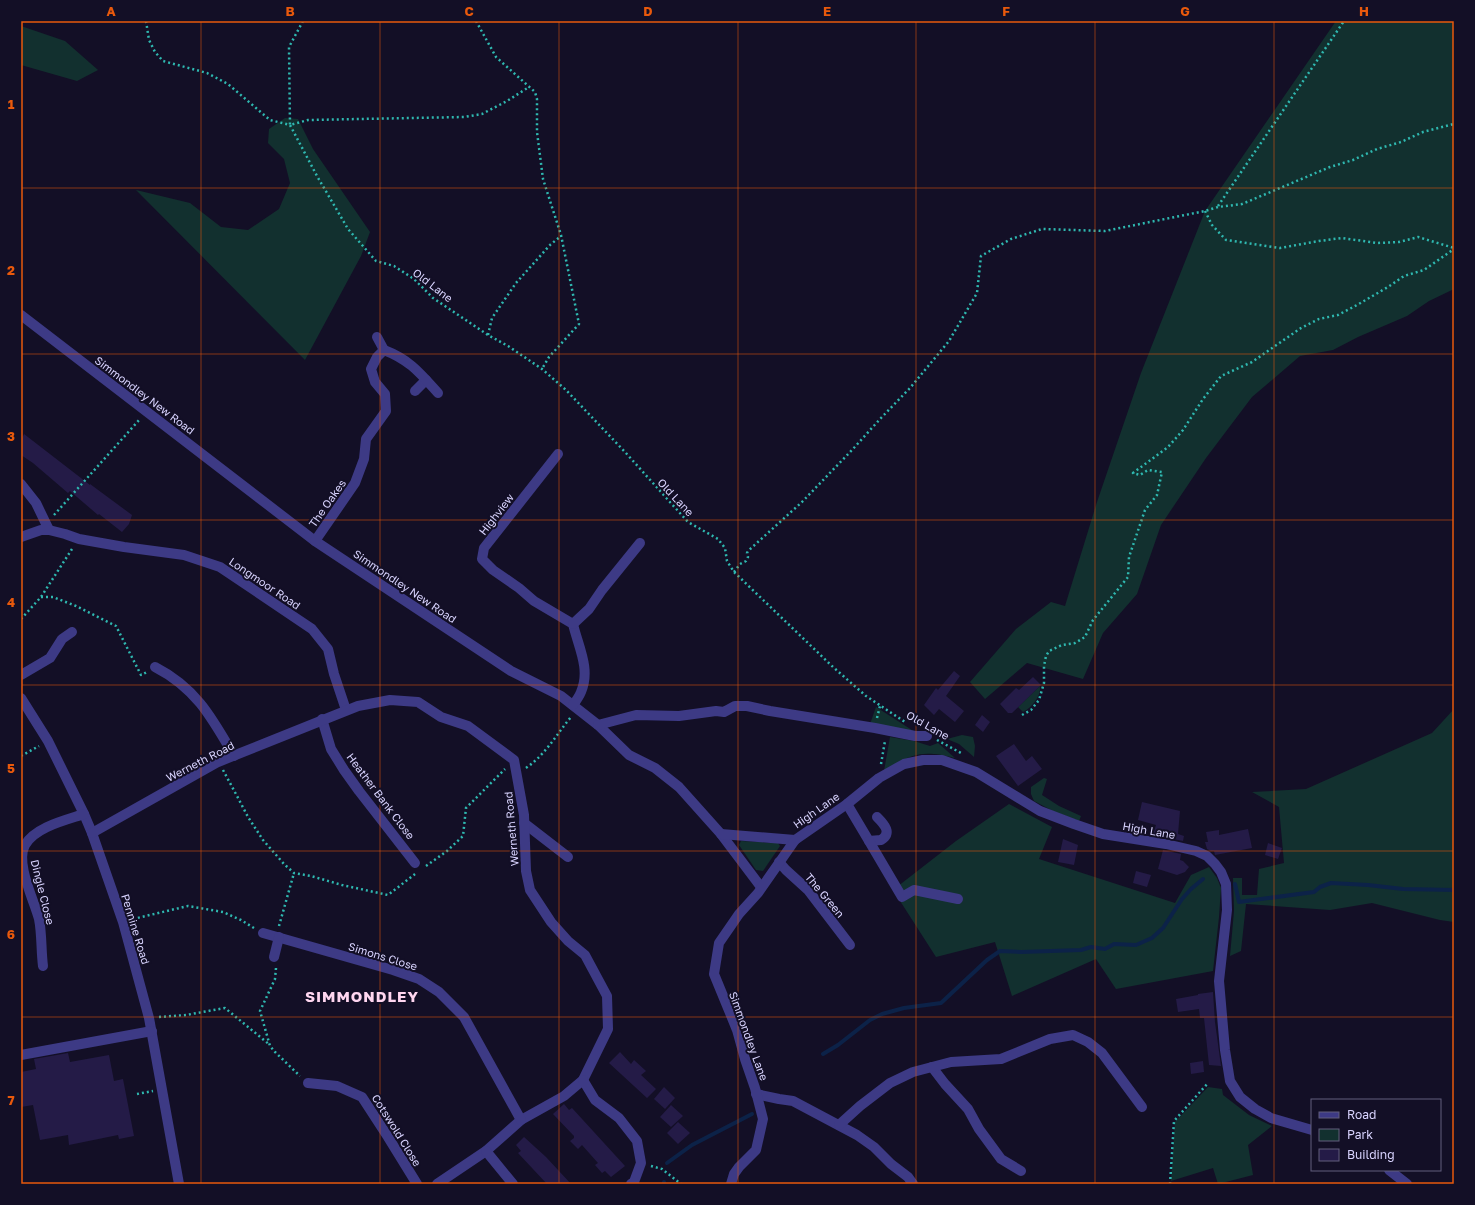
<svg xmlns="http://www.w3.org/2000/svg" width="1475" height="1205" viewBox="0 0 1475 1205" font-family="'Golos Text',sans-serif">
<rect width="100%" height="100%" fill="#130f26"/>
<g fill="#12302f">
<polygon points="1336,21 1454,21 1454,289 1429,301 1407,316 1358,337 1333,350 1300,356 1252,397 1206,458 1161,525 1137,594 1103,633 1083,679 1027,663 985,699 970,682 1016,629 1051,602 1065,606 1097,502 1141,373 1205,211"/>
<polygon points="21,26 65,41 98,70 77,81 21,65"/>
<polygon points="285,118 298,119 313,149 370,232 361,256 305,360 136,190 190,203 221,227 248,230 279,209 290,183 284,159 268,143 269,129"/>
<path d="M1040 686C1041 697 1032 707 1023 712L1018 707Z"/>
<polygon points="876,707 915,732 870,724"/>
<polygon points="1454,709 1454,922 1440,920 1372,903 1330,910 1246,904 1241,951 1230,956 1234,911 1233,878 1242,878 1242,895 1257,895 1259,869 1284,863 1279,807 1252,792 1306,789 1432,733"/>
<polygon points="962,735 973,737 975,746 974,757 959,744 947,739"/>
<path d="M890 737 914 741 930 746 938 743 955 758C923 750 912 753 884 771Z"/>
<polygon points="1044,778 1047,779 1042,795 1059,806 1081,816 1079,821 1053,811 1034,801 1031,794 1031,787"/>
<polygon points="1009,804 1052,827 1039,859 1175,903 1191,875 1209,867 1217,878 1221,888 1219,917 1213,971 1116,989 1096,959 1012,996 995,942 936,957 893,890 956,841"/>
<polygon points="741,841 778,843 780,846 763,871 756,870 739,845"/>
<polygon points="1208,1087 1222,1089 1223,1095 1249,1115 1272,1126 1248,1145 1253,1175 1218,1184 1213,1168 1171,1181 1175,1122"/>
</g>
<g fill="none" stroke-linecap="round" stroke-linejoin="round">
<g stroke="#0c2248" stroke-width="4">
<polyline points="1235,884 1239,902 1314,892 1320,887 1331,883 1368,885 1403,889 1454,890"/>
<polyline points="823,1054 838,1045 870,1020 882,1014 904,1008 941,1003 987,960 1000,951 1021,952 1081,950 1091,947 1105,949 1114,944 1136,945 1152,938 1163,928 1182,899 1191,889 1203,879"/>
<polyline points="667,1163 692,1145 752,1114"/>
<polyline points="664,1182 664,1184"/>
</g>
</g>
<g fill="#241b47">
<polygon points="24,434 90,485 90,484 132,515 129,524 122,532 99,514 98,515 70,491 68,493 33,463 21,455 21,441"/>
<polygon points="954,671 960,676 946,696 964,711 955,722 939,709 934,715 924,705 936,688 938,690"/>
<polygon points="1033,677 1041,685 1012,713 1008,713 1000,704 1016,688 1019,690"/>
<polygon points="982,715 990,722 983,732 975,725"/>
<polygon points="1014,744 1026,761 1032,756 1042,769 1018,786 996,756"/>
<polygon points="1142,802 1180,811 1178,834 1184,836 1183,841 1153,835 1156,825 1138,820"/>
<polygon points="1248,829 1252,848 1215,855 1214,851 1211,851 1207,849 1205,842 1208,842 1206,832 1219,830 1219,835"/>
<polygon points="1063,839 1078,845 1074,865 1058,862"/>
<polygon points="1268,843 1282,848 1278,859 1265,855"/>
<polygon points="1163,850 1181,854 1180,860 1183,861 1189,867 1185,872 1177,875 1158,869"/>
<polygon points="1136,871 1151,875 1147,887 1133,883"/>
<polygon points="1213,992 1215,1022 1221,1066 1209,1065 1204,1018 1200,1018 1199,1009 1178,1012 1176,999 1198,995 1198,994"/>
<polygon points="620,1052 631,1064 634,1060 646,1071 641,1075 656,1089 647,1098 609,1063"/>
<polygon points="68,1053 70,1062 109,1055 114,1081 123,1079 134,1136 119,1139 118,1135 69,1145 68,1135 40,1140 33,1105 21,1107 21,1072 36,1069 34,1059"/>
<polygon points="1203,1061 1204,1072 1191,1074 1190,1063"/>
<polygon points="664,1087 675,1098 665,1109 654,1099"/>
<polygon points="564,1104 569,1110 572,1108 625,1166 611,1177 605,1171 602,1173 595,1165 598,1163 582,1145 578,1149 570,1141 574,1138 574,1136 553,1114"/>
<polygon points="671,1105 683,1116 671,1127 660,1117"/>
<polygon points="678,1122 690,1133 678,1144 667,1133"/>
<polygon points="524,1137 546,1157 571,1184 547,1184 518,1153 521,1151 516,1145"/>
</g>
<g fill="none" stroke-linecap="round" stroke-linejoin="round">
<g stroke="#2fb8b0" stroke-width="2.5" stroke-dasharray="2 3" stroke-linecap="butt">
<polyline points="146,21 149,40 155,52 163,61 207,73 228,84 270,120 290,125 317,176 348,229 376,261 394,266 414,279 433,298 488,335 508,346 542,369 566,390 625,452 688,522 718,539 725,548 727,561 734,572 833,667 866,696 905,722"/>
<polyline points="303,21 289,47 290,125 308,120 464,117 482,114 507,101 529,87"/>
<polyline points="476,21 496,57 535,92 537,99 537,132 543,179 561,235 579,324 549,357 542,369"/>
<polyline points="1218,206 1344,21"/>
<polyline points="1205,211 1212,225 1226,240 1280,248 1319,241 1342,238 1377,243 1399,242 1418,237 1454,248"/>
<polyline points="488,335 492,318 516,283 550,245 561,236"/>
<polyline points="54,515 140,419"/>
<polyline points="734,572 740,564 746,561 748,557 747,553 748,551 802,502 852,450 881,418 910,388 949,341 977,293 981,256 1011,239 1042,229 1105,231 1205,211 1218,207 1242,204 1330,167 1353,160 1377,149 1401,142 1423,132 1454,124"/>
<polyline points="41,597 53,597 76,606 116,626 141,675 147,672"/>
<polyline points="21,619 41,597 72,549"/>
<polyline points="1022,715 1031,710 1039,700 1044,683 1044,666 1046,656 1049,651 1062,645 1075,643 1085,637 1093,620 1128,577 1129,557 1145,510 1157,495 1162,472 1148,470 1140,475 1133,473 1168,447 1183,430 1203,399 1221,376 1252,362 1301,328 1319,319 1338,315 1357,305 1388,287 1404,276 1424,270 1454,249"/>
<polyline points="877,718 880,706"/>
<polyline points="937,740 961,753"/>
<polyline points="21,756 39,746"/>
<polyline points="881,764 885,741"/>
<path d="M526 768C546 754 556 735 571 717"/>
<polyline points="223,770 237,796 248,817 263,840 284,864 294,873 311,876 342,885 388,895 415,874"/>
<polyline points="426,866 447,851 463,836 466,808 505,769"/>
<polyline points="133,919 188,906 223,912 241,920 254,928"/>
<polyline points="279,926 294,873"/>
<polyline points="276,968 275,979 260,1011 270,1046 275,1052 300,1076"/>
<polyline points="159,1017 186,1015 225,1008 270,1045"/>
<polyline points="137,1094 153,1091"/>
<polyline points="651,1166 662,1169 681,1184"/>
<polyline points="1170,1184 1174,1121 1208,1083"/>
</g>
<g stroke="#3d3a85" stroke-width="10">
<polyline points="21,315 315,541 511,671 561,696 598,725 629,755 655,768 679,787 721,834 761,887"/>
<polyline points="377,337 384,350"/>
<polyline points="415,391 426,380"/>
<path d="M558 454 484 548 482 559 493 570 519 588 534 601 573 624C578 646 591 669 581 692 579 697 576 701 573 705"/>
<polyline points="21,484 36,503 49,530"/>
<polyline points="21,537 41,530 49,530 65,534 79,539 124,547 184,555 220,567 312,629 328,649 334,674 346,710"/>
<path d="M315 541 355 483 364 459 366 439 386 411 385 394 375 382 371 369 377 357 384 350C410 360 420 373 438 393"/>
<polyline points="573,624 589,609 602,590 640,543"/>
<path d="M155 667C196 688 212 718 234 756"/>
<polyline points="21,675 50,658 62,639 72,632"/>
<polyline points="21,698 48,741 84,814 92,833 123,922 149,1018 179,1184"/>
<polyline points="322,719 331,749 344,770 359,791 415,863"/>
<polyline points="598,725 636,715 679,716 716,711 724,712 735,706 747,706 770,711 875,728 915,736 927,736"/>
<path d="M847 804 869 841 881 840C892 833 885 825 877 817"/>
<polyline points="524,823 568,857"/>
<polyline points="92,833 218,762 358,706 390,700 418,702 441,717 468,726 514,760 524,815 526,871 530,890 551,922 568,941 585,955 607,996 608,1029 583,1080 564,1096 521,1120 486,1151 437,1184"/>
<polyline points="721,834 795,840"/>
<polyline points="869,841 902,897 914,890 958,899"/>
<polyline points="779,862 786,870 808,890 850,945"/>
<polyline points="263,933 393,970 419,979 439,992 464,1017 521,1120"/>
<polyline points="274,957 279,937"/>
<path d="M43 966C41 951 42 934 39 919 34 900 15 863 25 845 35 827 66 820 84 814"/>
<polyline points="21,1055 152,1031"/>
<polyline points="932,1067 945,1084 968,1109 979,1129 1001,1159 1021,1171"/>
<polyline points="583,1080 595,1100 619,1118 637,1141 641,1163 634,1182 631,1184"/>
<polyline points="308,1083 337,1086 362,1097 388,1137 417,1184"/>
<polyline points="756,1094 779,1099 793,1101 857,1135 874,1147 891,1164 908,1177 913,1184"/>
<polyline points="839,1125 860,1106 890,1083 913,1072 951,1062 1001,1059 1050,1039 1073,1035 1088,1042 1102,1053 1142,1107"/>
<polyline points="486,1151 513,1184"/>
<polyline points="1389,1170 1407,1184"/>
<polyline points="731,1184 734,1174 739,1167 756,1150 763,1119 755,1088 745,1059 737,1030 714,974 719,943 739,914 758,893 795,840 847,804 879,778 904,764 923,760 942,760 976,772 1040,811 1074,824 1103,834 1166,844 1196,851 1207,856 1215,864 1221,872 1226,884 1227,910 1219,981 1225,1050 1230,1081 1240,1097 1255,1109 1271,1118 1312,1130"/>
</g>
</g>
<path fill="none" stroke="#e8590c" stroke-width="1" stroke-opacity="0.55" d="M201 21V1184M380 21V1184M559 21V1184M738 21V1184M916 21V1184M1095 21V1184M1274 21V1184M21 188H1454M21 354H1454M21 520H1454M21 685H1454M21 851H1454M21 1017H1454"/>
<g text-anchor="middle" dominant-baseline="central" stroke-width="4" stroke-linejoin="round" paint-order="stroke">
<g font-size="11" fill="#d9d4ff" stroke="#130f26">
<text transform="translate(433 285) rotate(38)">Old Lane</text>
<text transform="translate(145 395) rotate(37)">Simmondley New Road</text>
<text transform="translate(676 497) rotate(47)">Old Lane</text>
<text transform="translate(327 503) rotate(-55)">The Oakes</text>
<text transform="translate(496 514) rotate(-52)">Highview</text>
<text transform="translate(265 583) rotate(34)">Longmoor Road</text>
<text transform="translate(405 586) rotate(34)">Simmondley New Road</text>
<text transform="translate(928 725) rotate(29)">Old Lane</text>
<text transform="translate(200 761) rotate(-27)">Werneth Road</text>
<text transform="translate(381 796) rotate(53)">Heather Bank Close</text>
<text transform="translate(816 810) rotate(-35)">High Lane</text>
<text transform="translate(511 829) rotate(-95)">Werneth Road</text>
<text transform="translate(1149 830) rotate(10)">High Lane</text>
<text transform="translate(43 892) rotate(76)">Dingle Close</text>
<text transform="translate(825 895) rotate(50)">The Green</text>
<text transform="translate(136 929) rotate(73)">Pennine Road</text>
<text transform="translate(383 956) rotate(17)">Simons Close</text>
<text transform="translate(749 1036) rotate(70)">Simmondley Lane</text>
<text transform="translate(397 1130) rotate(58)">Cotswold Close</text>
</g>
<g font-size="15" font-weight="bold" letter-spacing="1" fill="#ffd6f0" stroke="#130f26">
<text x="362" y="996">SIMMONDLEY</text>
</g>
</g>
<rect width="1475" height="1205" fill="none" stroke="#130f26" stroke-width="44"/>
<rect x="1311" y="1099" width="130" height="72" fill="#130f26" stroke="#625e7d"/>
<rect x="1319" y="1112" width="20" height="6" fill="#3d3a85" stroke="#625e7d"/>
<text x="1347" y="1119" font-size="12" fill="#d9d4ff">Road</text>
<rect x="1319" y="1129" width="20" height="12" fill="#12302f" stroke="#625e7d"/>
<text x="1347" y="1139" font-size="12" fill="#d9d4ff">Park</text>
<rect x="1319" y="1149" width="20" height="12" fill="#241b47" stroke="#625e7d"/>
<text x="1347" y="1159" font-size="12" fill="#d9d4ff">Building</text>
<rect x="22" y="22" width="1431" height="1161" fill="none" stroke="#e8590c" stroke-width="1.5"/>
<g font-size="13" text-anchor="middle" font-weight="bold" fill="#e8590c">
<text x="111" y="16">A</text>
<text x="290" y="16">B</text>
<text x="469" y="16">C</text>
<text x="648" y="16">D</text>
<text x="827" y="16">E</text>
<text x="1006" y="16">F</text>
<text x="1185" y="16">G</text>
<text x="1364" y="16">H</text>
<text x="11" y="109">1</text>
<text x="11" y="275">2</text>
<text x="11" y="441">3</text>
<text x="11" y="607">4</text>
<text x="11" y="773">5</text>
<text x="11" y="939">6</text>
<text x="11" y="1105">7</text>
</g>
</svg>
